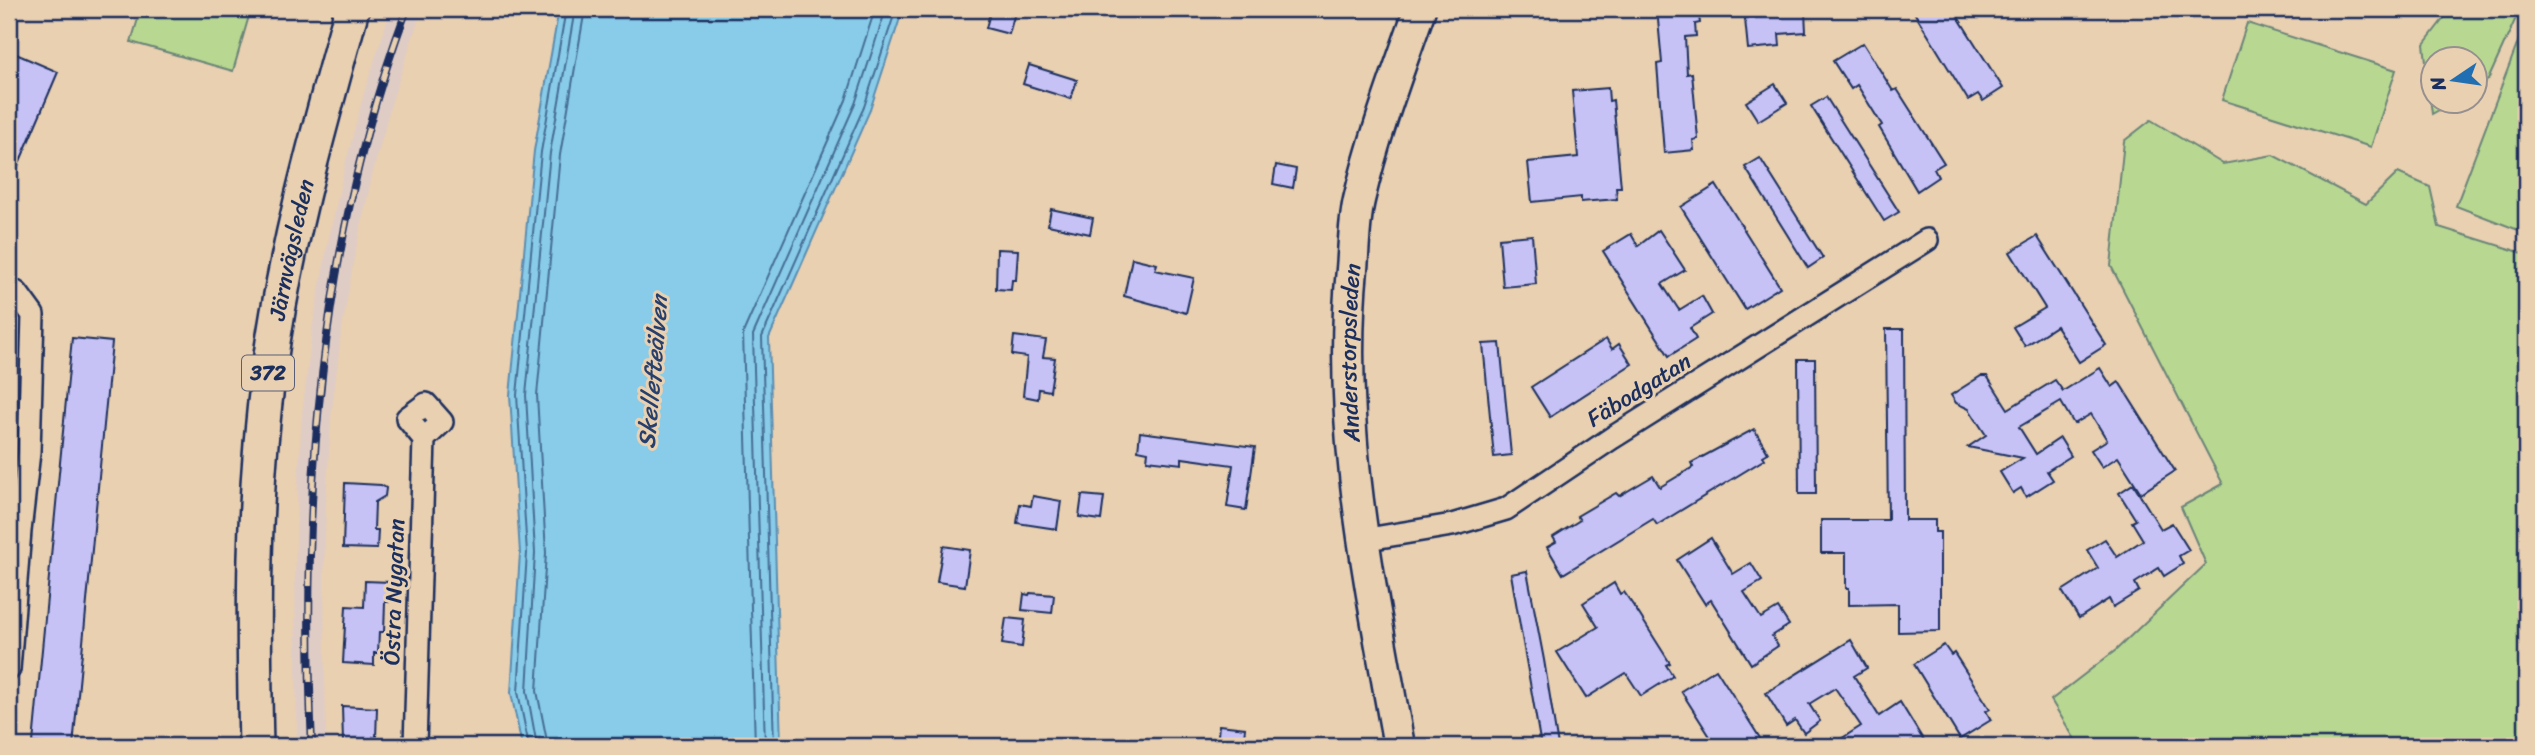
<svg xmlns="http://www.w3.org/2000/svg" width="2535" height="755" viewBox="0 0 2535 755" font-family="Sriracha,sans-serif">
<rect width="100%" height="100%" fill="#e9d0b1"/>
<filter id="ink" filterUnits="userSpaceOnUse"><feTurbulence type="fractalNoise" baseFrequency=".0143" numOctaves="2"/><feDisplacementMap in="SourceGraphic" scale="14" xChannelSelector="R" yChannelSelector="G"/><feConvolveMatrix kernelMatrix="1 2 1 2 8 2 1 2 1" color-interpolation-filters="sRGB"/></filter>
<g filter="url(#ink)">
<polygon fill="#dfccc5" points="391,9 422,9 392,101 373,172 355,253 341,334 331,418 326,502 324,578 326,746 297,746 295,578 297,501 302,415 312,330 327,247 345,165 364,93"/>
<g fill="#b8d891" stroke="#6a8478" stroke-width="2">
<polygon points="141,9 251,9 233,71 131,42"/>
<polygon points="2451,9 2520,9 2488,80 2476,88 2476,60 2434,60 2434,102 2453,102 2432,114 2424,44"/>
<polygon points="2526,21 2526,233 2456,206"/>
<polygon points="2247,23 2396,70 2371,147 2222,100"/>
<polygon points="2151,120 2223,164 2273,155 2366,204 2398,173 2430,187 2439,227 2526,254 2526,746 2079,746 2051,700 2116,650 2206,564 2181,507 2223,484 2111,266 2124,141"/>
</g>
<polygon fill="#88cce9" stroke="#5c8db1" stroke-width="2" points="559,9 903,9 870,110 769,338 781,746 522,746 511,693 520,553 510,395 534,151"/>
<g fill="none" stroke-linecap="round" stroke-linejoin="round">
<g stroke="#476e96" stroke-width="2">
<polyline points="529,746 518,692 527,553 517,395 541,152 566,9"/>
<polyline points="537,746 527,691 535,553 526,395 550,153 575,9"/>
<polyline points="548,746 537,691 546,553 537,395 560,155 585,9"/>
<polyline points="755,746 743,333 846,100 875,9"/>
<polyline points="765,746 753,335 855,104 886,9"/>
<polyline points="774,746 762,337 864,107 896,9"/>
</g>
</g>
<g fill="#c7c2f5" stroke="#1b2f5e" stroke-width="2">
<polygon points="991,9 1016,9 1009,34 986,28"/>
<polygon points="1657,9 1698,9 1700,23 1695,24 1696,36 1685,37 1687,74 1692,73 1698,139 1693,140 1694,150 1664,153 1657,64 1662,63"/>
<polygon points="1744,9 1776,9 1777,13 1805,11 1806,32 1779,34 1780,46 1748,49"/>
<polygon points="1912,9 1953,9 2003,88 1983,101 1978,94 1968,100"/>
<polygon points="1863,43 1893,91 1897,89 1944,163 1934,169 1938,177 1917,191 1879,127 1882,125 1857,85 1851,89 1833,61"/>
<polygon points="9,51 58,72 9,187"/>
<polygon points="1029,65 1077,80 1071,99 1023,84"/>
<polygon points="1775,84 1787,103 1758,121 1746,102"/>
<polygon points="1608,88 1609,101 1613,100 1621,187 1616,187 1617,199 1581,202 1581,197 1532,202 1528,162 1578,157 1572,91"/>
<polygon points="1826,97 1899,212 1884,221 1811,106"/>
<polygon points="1760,158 1823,258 1808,268 1745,167"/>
<polygon points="1276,165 1296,169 1293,188 1273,184"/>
<polygon points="1716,185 1780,287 1745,309 1681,207"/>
<polygon points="1051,209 1093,218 1090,234 1048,225"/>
<polygon points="1659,230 1685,270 1662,284 1679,310 1702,296 1712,314 1690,328 1696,339 1669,356 1603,251 1631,234 1638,246"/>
<polygon points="1532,235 1536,284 1503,287 1499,238"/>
<polygon points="2037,236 2106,345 2079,362 2056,326 2025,346 2013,327 2045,308 2010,252"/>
<polygon points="997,249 1018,250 1016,280 1012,280 1011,290 996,289"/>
<polygon points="1132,258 1157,264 1155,270 1194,278 1186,313 1124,296"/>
<polygon points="1886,329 1904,329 1905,520 1935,520 1935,532 1940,532 1940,631 1898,632 1898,604 1849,605 1849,588 1846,588 1846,553 1821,553 1821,520 1888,520"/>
<polygon points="1014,336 1046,340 1043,357 1055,358 1050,391 1039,389 1038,399 1023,396 1027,357 1012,355"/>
<polygon points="72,338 112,342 73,746 68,746 33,743"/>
<polygon points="1606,339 1612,349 1619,344 1632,364 1550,417 1531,387"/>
<polygon points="1500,343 1511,455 1494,457 1483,344"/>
<polygon points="1798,359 1815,359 1816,494 1799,494"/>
<polygon points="2100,368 2112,387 2119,382 2175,471 2141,493 2118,457 2102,467 2091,450 2107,440 2091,414 2074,424 2061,402 2019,427 2036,454 2060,438 2071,456 2047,471 2053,480 2026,497 2021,488 2013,493 2000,472 2023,458 1968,447 1986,435 1969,409 1956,403 1951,395 1981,376 1987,376 2008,409 2055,380 2063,391"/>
<polygon points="1754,429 1768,453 1763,456 1765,459 1657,525 1653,519 1563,574 1547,547 1556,542 1553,537 1580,520 1577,516 1616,493 1619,496 1653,476 1660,487 1693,467 1691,463"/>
<polygon points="1140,432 1255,447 1246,510 1227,507 1233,465 1182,458 1182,464 1147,460 1148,452 1138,450"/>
<polygon points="345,483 381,485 386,488 385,496 375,502 374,530 378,530 377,549 343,548"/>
<polygon points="2133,484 2161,529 2172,523 2189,550 2179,556 2183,564 2164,576 2159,568 2135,583 2139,591 2113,607 2109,599 2079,618 2062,591 2098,568 2087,550 2105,539 2117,557 2143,540 2132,522 2136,520 2119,493"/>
<polygon points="1082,495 1104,497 1101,520 1079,517"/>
<polygon points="1033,496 1061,501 1057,529 1017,523 1020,504 1031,506"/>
<polygon points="1711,538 1733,574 1751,563 1762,581 1744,592 1761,618 1778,608 1789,625 1772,636 1778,646 1751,664 1711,600 1705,604 1677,560"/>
<polygon points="943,546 970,550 965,586 937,582"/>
<polygon points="1527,571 1544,660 1558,746 1541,746 1511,574"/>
<polygon points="365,581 390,582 389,602 385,602 384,632 379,632 378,653 374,653 374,665 343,663 346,606 364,607"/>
<polygon points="1614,583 1620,594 1624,592 1639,614 1670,663 1666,665 1673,676 1641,696 1626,673 1586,698 1557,652 1598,627 1583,603"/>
<polygon points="1030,593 1054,595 1052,613 1022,610 1024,594 1029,595"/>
<polygon points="1006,618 1025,620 1022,647 1002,644"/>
<polygon points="1851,640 1867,668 1854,676 1879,716 1900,702 1927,746 1830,746 1861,726 1835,688 1809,704 1820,721 1804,733 1795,720 1786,726 1766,693"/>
<polygon points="1944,645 1951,655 1954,653 1990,709 1986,711 1991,720 1960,739 1914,664"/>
<polygon points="1716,669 1739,705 1765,746 1716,746 1681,691"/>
<polygon points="342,706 377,708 376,738 373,737 372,746 346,746 346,743 343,742"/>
<polygon points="1219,725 1245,728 1243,746 1217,746"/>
</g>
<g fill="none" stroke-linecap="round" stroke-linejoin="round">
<g stroke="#1b2f5e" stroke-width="26">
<g id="minor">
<polyline points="9,288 17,293 33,315 29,452 20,531 9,669"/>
<polyline points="1362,540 1452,525 1506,509 1612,438 1927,240"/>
<polyline points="415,746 424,439 407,418 426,404 442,422 424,439"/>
</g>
</g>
<g stroke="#1b2f5e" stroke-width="35">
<g id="secondary">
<path id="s1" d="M1399 746C1371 587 1336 431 1352 269 1354 246 1354 222 1359 200 1374 135 1398 72 1420 9"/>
</g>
</g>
<g stroke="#1b2f5e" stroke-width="38">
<g id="primary">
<path id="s2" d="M256 746C253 620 252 495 269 370 285 247 319 128 352 9"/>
</g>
</g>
<use href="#minor" stroke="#e9d0b1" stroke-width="21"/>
<use href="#secondary" stroke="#e9d0b1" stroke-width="30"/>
<use href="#primary" stroke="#e9d0b1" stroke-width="33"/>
<g stroke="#1b2f5e" stroke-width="8">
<path id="rail" d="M312 746C301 498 319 243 407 9"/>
</g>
<use href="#rail" stroke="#e9d0b1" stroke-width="5" stroke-dasharray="16" stroke-linecap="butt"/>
</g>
</g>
<g text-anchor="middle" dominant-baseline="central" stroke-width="6" stroke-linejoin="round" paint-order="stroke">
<rect fill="#e9d0b1" stroke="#595f77" stroke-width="2" x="242" y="355.5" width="52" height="35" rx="5"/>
<g font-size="21" font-weight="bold" fill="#1b2f5e">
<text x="268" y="373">372</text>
</g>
<g font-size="23" fill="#1b2f5e" stroke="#e9d0b1">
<text stroke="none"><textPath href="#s2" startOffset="499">Järnvägsleden</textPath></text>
<text stroke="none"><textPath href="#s1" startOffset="397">Anderstorpsleden</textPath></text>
<text transform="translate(1639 390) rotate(-32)">Fäbodgatan</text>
<text transform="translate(394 592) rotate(-88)">Östra Nygatan</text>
</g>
<g font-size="24" font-style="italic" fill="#263f6c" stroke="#e9d0b1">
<text transform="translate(653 372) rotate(-85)">Skellefteälven</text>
</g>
</g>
<rect width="2535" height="755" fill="none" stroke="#e9d0b1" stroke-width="35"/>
<rect x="18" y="18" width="2500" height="720" fill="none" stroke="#1b2f5e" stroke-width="2.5" filter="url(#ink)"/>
<g transform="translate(2454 80) rotate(257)"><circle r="33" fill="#e9d0b1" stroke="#979090" stroke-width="2"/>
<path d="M0-5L12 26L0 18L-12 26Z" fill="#1f6fb2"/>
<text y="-10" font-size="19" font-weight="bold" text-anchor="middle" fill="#1b2f5e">N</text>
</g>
</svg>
